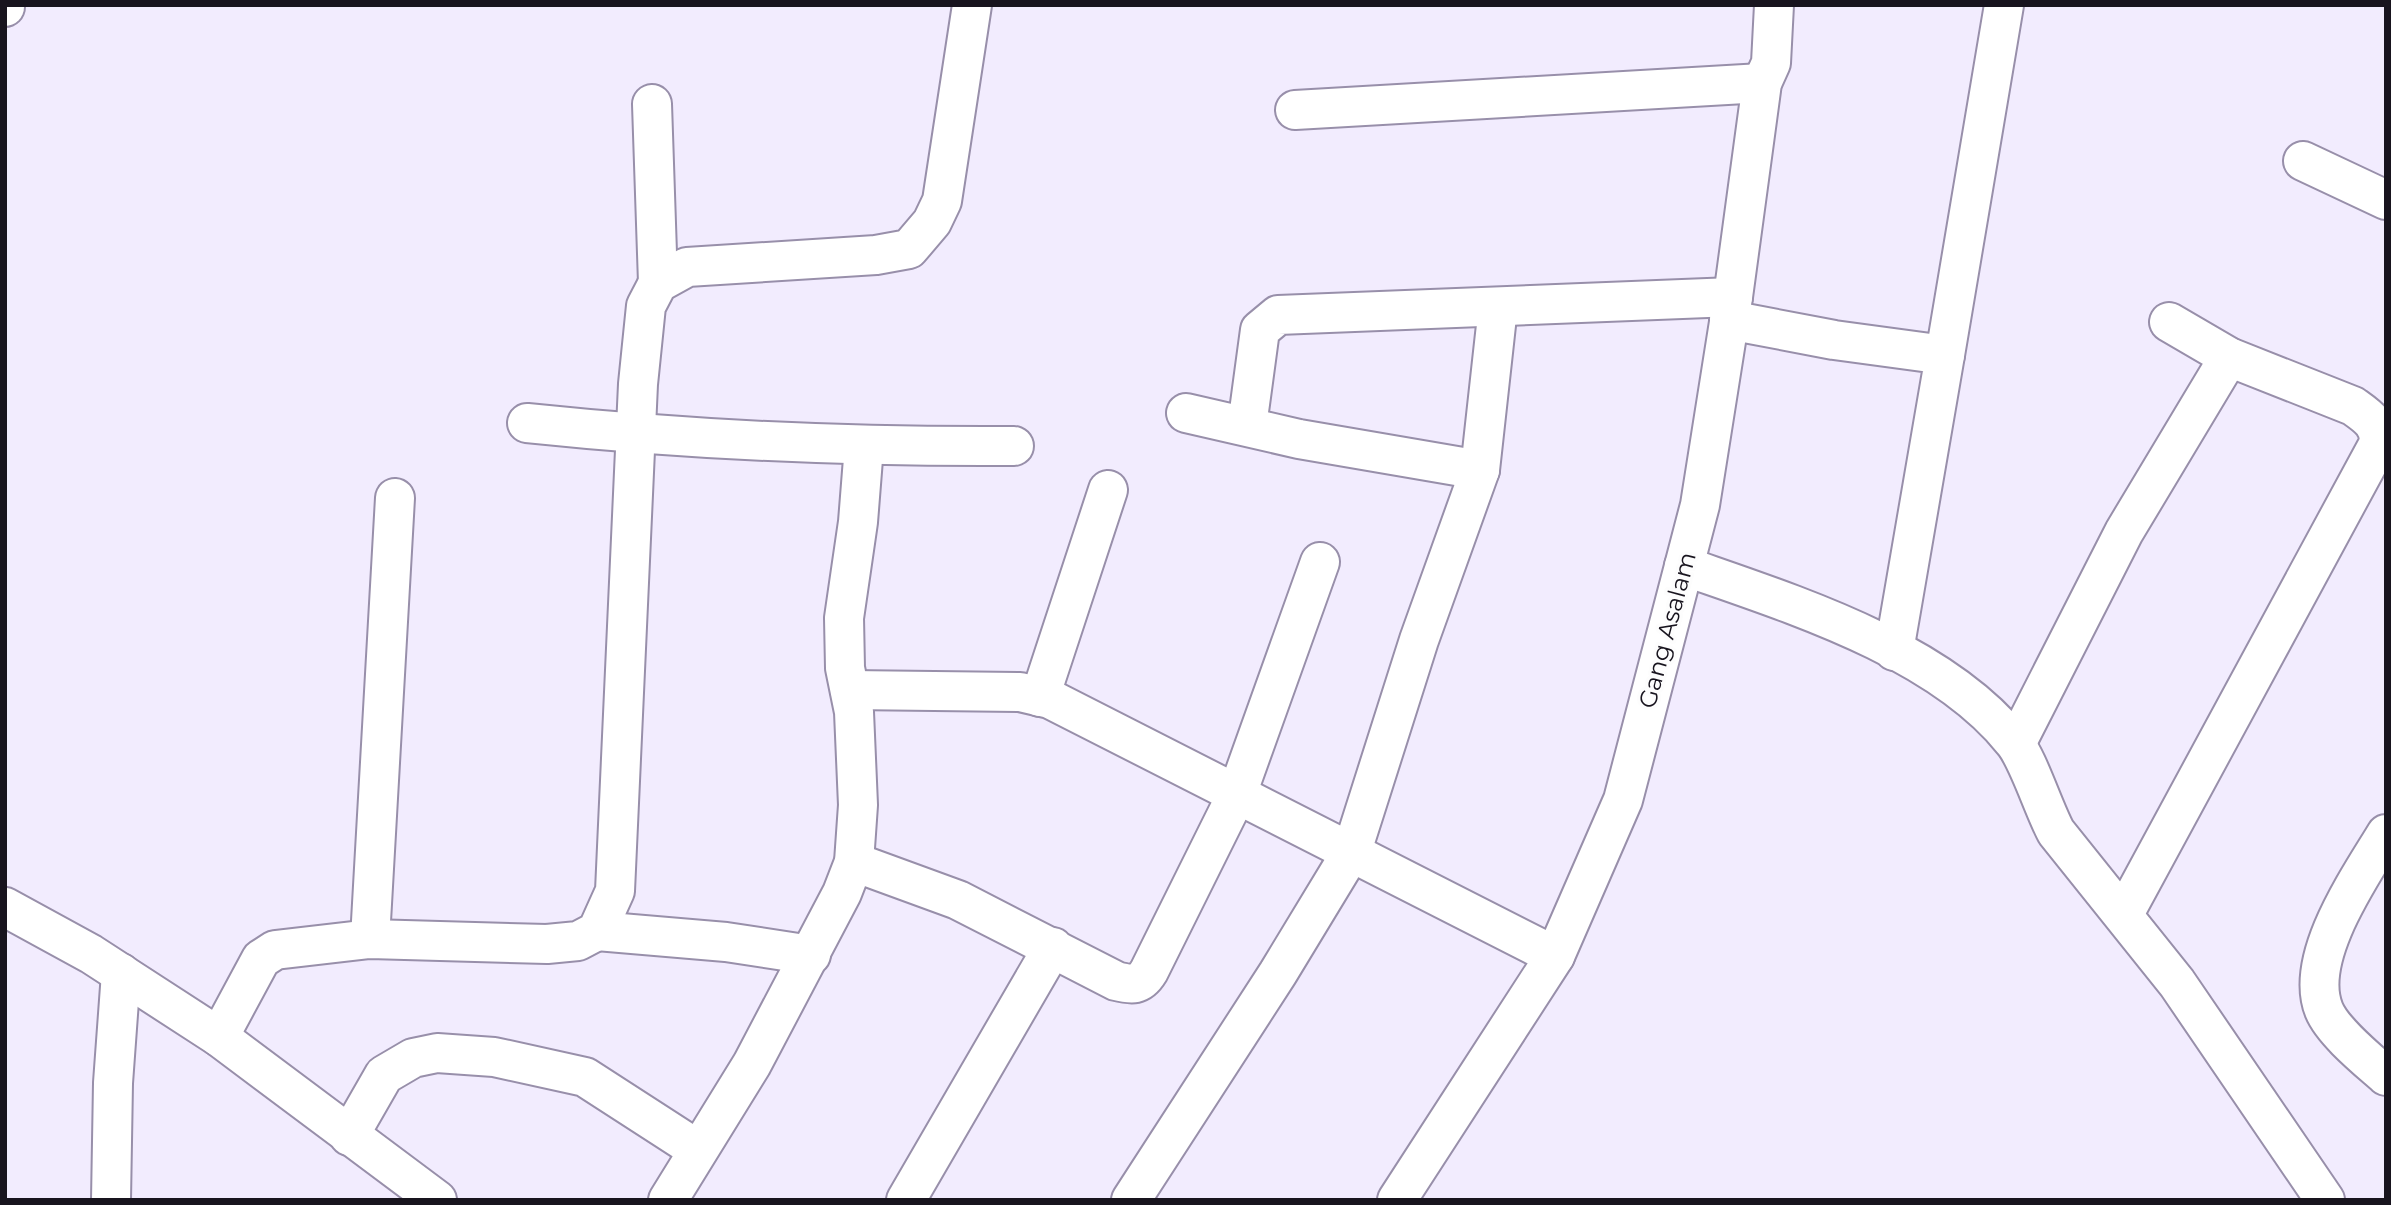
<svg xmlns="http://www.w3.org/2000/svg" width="2391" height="1205" viewBox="0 0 2391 1205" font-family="Montserrat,sans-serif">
<rect width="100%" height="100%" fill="#f2ecfe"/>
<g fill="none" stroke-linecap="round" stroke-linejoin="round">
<g stroke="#988faa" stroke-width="42">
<g id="street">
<polyline points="5,7 5,5"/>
<polyline points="652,104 658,283"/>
<polyline points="1295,110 1762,83"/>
<polyline points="2303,161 2386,200"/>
<polyline points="1729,320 1834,340 1945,355 1894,651"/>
<polyline points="1945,355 2004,5"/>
<polyline points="1186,413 1299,439 1480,470"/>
<path d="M527 423C689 440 851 447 1014 446"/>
<polyline points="1247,426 1260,330 1278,315 1733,297"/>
<path d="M1684 566C1792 604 1939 649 2013 741 2028 758 2043 808 2056 832L2177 983 2325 1200"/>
<polyline points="850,690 1020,692 1050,699 1555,956"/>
<polyline points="1040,697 1108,490"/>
<polyline points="2016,744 2124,532 2229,357"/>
<path d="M2386 834C2360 877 2303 958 2324 1010 2333 1032 2368 1060 2386 1076"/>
<path d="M854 862 958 900 1116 981C1132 985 1140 986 1149 971L1237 794 1320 562"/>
<polyline points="5,907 91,954 219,1037 437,1200"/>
<path d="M2124 914 2379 443C2380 424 2367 416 2353 406L2229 357 2169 322"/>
<polyline points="597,931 726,942 811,955"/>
<polyline points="370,939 395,498"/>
<polyline points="219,1037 261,959 275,950 370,939 547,944 578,941 597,931 615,891 638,384 646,306 658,283 687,267 876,255 909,249 932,222 942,201 972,5"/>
<polyline points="349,1136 384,1075 413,1058 437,1053 494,1057 585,1077 698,1150"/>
<polyline points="111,1200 113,1083 121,973"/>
<polyline points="668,1200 752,1064 842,893 854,862 858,805 854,712 845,668 844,618 858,522 864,446"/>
<polyline points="906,1200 1053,947"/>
<polyline points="1131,1200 1278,973 1352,851 1419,640 1480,470 1498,307"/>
<polyline points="1397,1200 1555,956 1623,800 1700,505 1733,297 1762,83 1771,63 1774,5"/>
</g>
</g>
<use href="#street" stroke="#fff" stroke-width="38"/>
</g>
<g text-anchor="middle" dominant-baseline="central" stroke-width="7" stroke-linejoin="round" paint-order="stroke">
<g font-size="24" fill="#18141e" stroke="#fdfdfd">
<text transform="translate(1667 630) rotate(-75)">Gang Asalam</text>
</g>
</g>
<rect width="2391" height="1205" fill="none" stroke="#18141e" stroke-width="14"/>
</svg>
